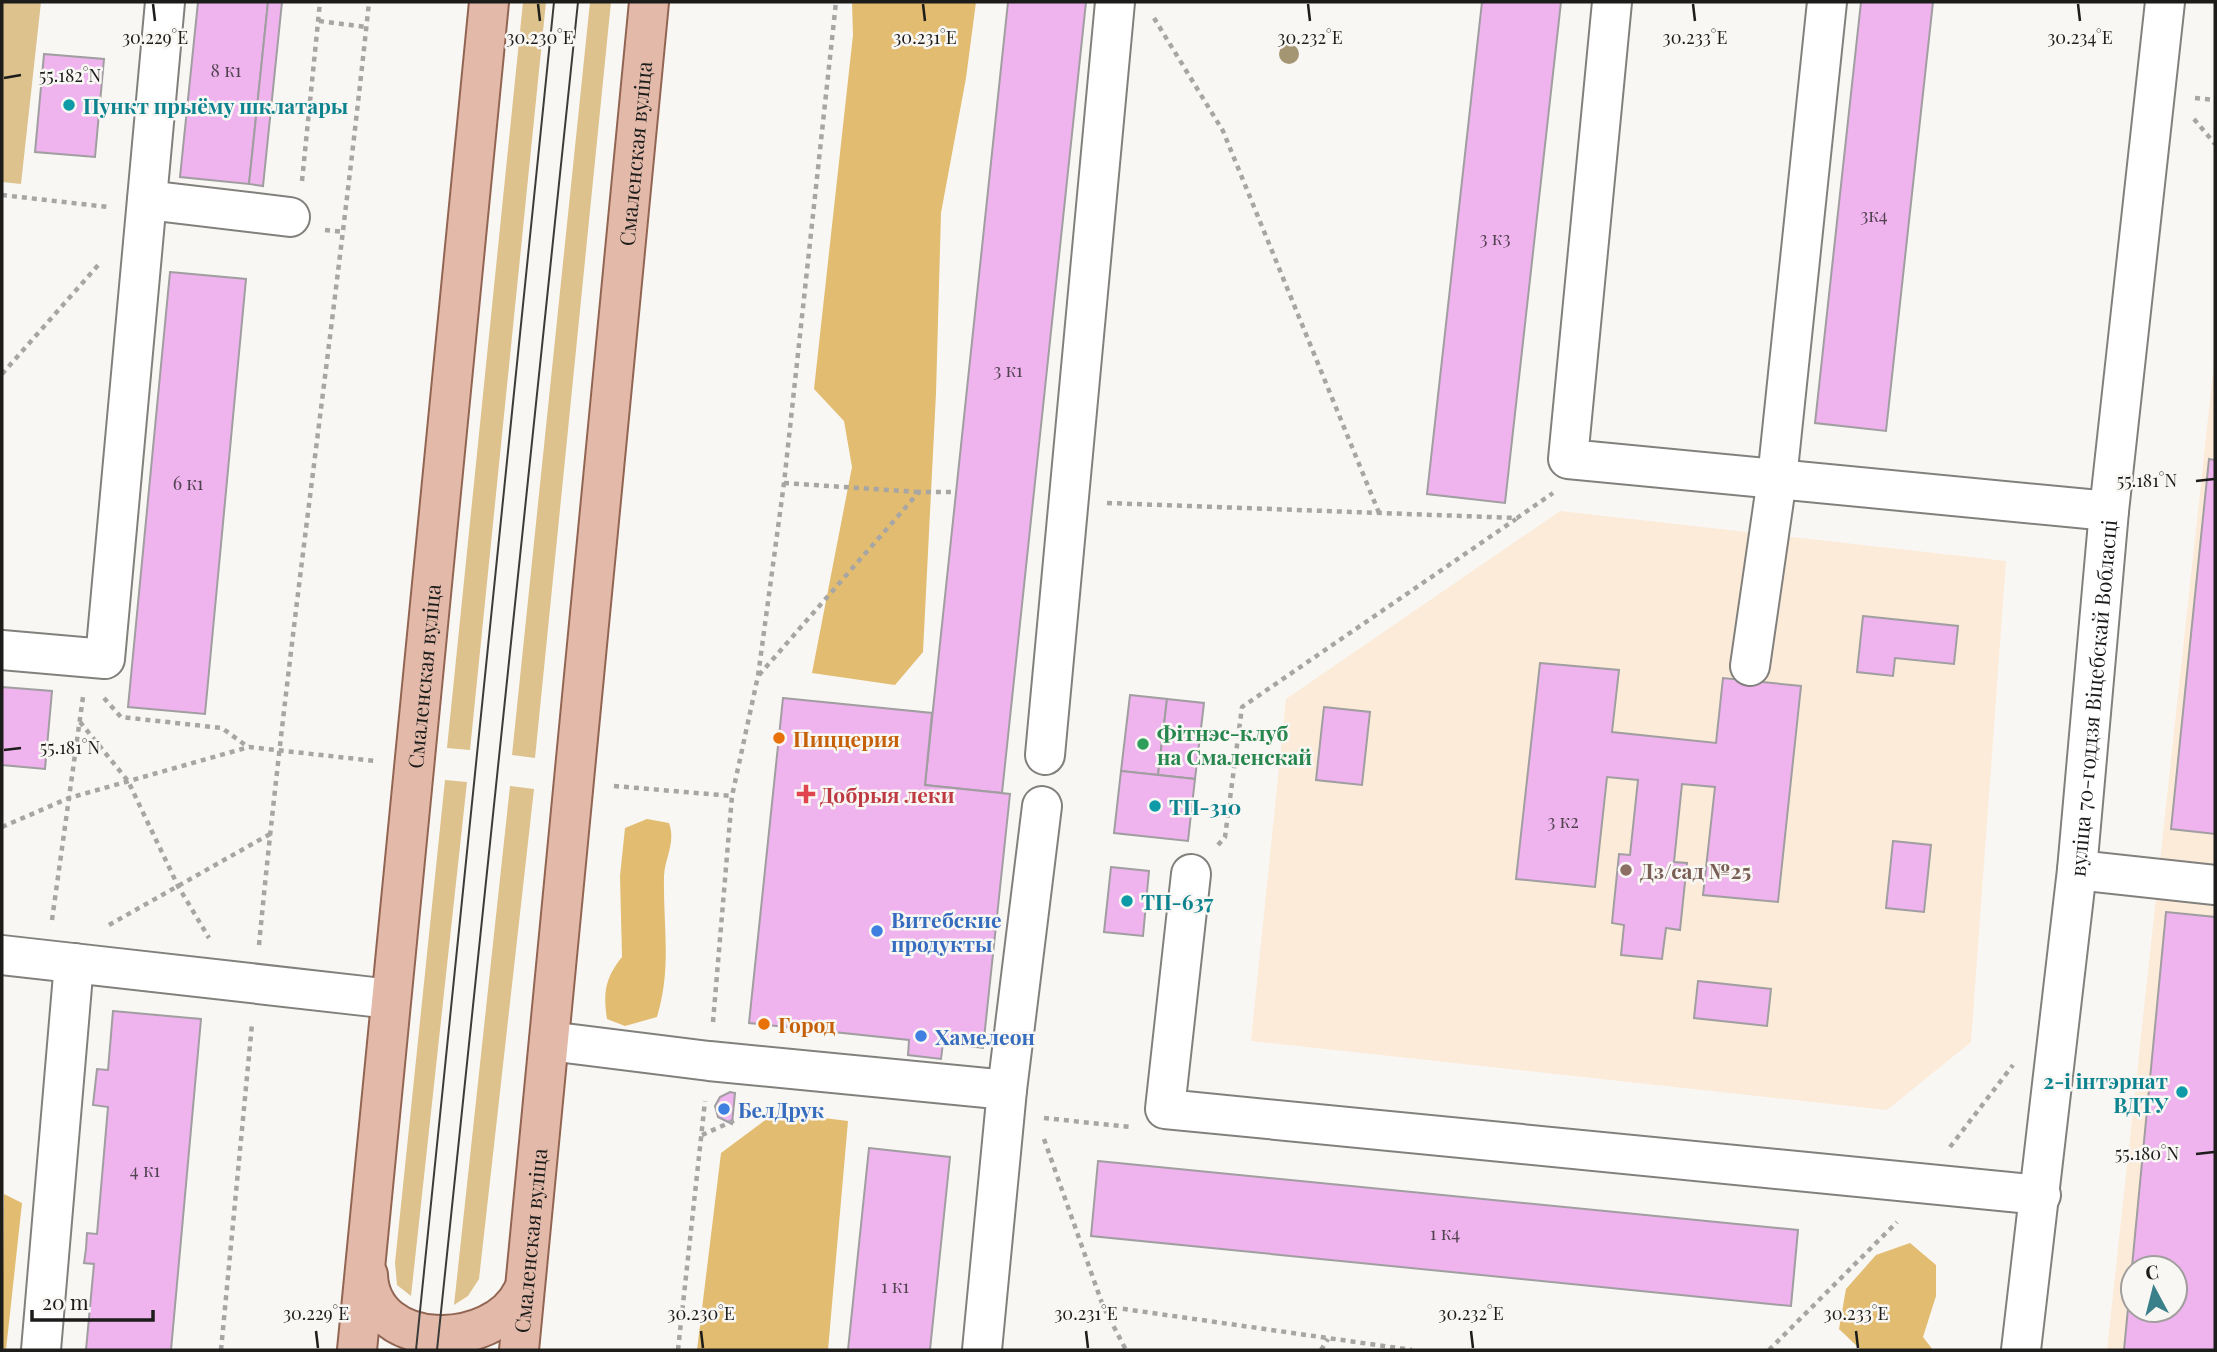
<svg xmlns="http://www.w3.org/2000/svg" width="2217" height="1352" viewBox="0 0 2217 1352" font-family="'Playfair Display',serif">
<rect width="100%" height="100%" fill="#f9f7f4"/>
<g fill="#fbebd8" fill-rule="evenodd">
<path d="M2215 354V1350H2107ZM2133 1268H2175V1310H2133Z"/>
<polygon points="1560,511 2006,561 1971,1042 1887,1110 1251,1041 1286,699"/>
</g>
<g fill="#ddc28d">
<polygon points="2,2 41,2 21,184 2,182"/>
<polygon points="523,2 546,2 470,750 447,748"/>
<polygon points="590,2 611,2 535,758 512,755"/>
<polygon points="445,780 467,782 411,1296 397,1285 395,1263"/>
<polygon points="510,786 534,789 479,1279 468,1296 454,1305"/>
</g>
<g fill="#e2bc70">
<polygon points="852,2 976,2 966,78 941,213 936,393 923,652 895,685 812,673 852,467 844,421 814,389 853,35"/>
<path d="M647 819 669 823C676 843 665 857 664 876 663 927 672 967 657 1017L625 1026 607 1019C603 993 605 978 622 957L620 876 625 828Z"/>
<polygon points="776,1112 848,1121 828,1350 697,1350 721,1153"/>
<polygon points="4,1194 22,1203 6,1350 2,1350"/>
<polygon points="1910,1243 1936,1265 1936,1296 1923,1337 1933,1350 1861,1350 1839,1329 1846,1289 1876,1255"/>
</g>
<g fill="#efb3ee" stroke="#a09ea0" stroke-width="2" fill-rule="evenodd">
<polygon points="198,2 268,2 249,184 180,177"/>
<polygon points="268,2 282,2 263,186 249,184"/>
<polygon points="1008,2 1086,2 1002,793 925,785"/>
<polygon points="1482,2 1561,2 1505,503 1427,494"/>
<polygon points="1861,2 1933,2 1886,431 1815,423"/>
<polygon points="44,54 104,59 95,157 35,152"/>
<polygon points="170,272 246,279 205,714 128,707"/>
<polygon points="2209,459 2215,460 2215,834 2171,829"/>
<polygon points="1863,616 1958,626 1954,664 1895,658 1893,676 1857,672"/>
<polygon points="1540,663 1619,670 1612,732 1716,743 1723,678 1801,686 1778,902 1703,895 1715,787 1682,784 1674,862 1687,863 1680,930 1666,928 1662,959 1621,955 1624,925 1612,923 1619,854 1630,855 1638,780 1607,777 1595,887 1516,879"/>
<polygon points="2,687 52,691 45,769 2,765"/>
<polygon points="1130,695 1167,699 1158,775 1121,771"/>
<polygon points="783,698 932,713 925,785 1010,794 983,1048 943,1043 941,1059 908,1055 909,1040 749,1023"/>
<polygon points="1167,699 1204,703 1195,779 1158,775"/>
<polygon points="1324,707 1370,712 1362,785 1316,780"/>
<polygon points="1121,771 1195,779 1188,841 1114,833"/>
<polygon points="1893,841 1931,845 1924,912 1886,908"/>
<polygon points="1111,867 1149,871 1143,936 1104,932"/>
<path d="M2166 912 2215 917V1350H2124ZM2133 1268H2175V1310H2133Z"/>
<polygon points="1698,981 1771,989 1767,1026 1694,1018"/>
<polygon points="113,1011 201,1019 171,1350 86,1350 94,1264 84,1263 86,1249 87,1233 97,1234 108,1107 93,1105 97,1069 108,1070"/>
<polygon points="730,1092 735,1093 732,1124 718,1117 715,1106 720,1097"/>
<polygon points="869,1148 950,1157 930,1350 848,1350"/>
<polygon points="1098,1161 1798,1230 1791,1306 1091,1236"/>
</g>
<g fill="none" stroke-linecap="round" stroke-linejoin="round">
<g stroke="#81807d" stroke-width="42">
<g id="minor">
<polyline points="1612,2 1568,459 2109,511"/>
<polyline points="147,200 290,217"/>
<polyline points="2,650 105,659 165,2"/>
<polyline points="1750,666 1777,479 1827,2"/>
<polyline points="1045,755 1115,2"/>
<polyline points="2077,870 2215,885"/>
<polyline points="1191,874 1165,1109 2041,1195"/>
<polyline points="2,955 391,999"/>
<polyline points="549,1041 709,1061 1007,1090 1042,806"/>
<polyline points="41,1350 74,963"/>
<polyline points="982,1350 1007,1090"/>
<path id="s1" d="M2021 1350 2077 870 2109 511 2165 2"/>
</g>
</g>
<g stroke="#926553" stroke-width="42">
<g id="major">
<path d="M368 1275C371 1352 494 1352 523 1291"/>
<path id="s2" d="M357 1350 489 2"/>
<path id="s3" d="M519 1350 649 2"/>
</g>
</g>
<g stroke="#a7a6a4" stroke-width="4.5" stroke-dasharray="5 5" stroke-linecap="butt">
<polyline points="1154,18 1223,131 1379,513"/>
<polyline points="319,21 366,27"/>
<polyline points="2195,98 2215,100"/>
<polyline points="2194,119 2215,144"/>
<polyline points="302,181 320,2"/>
<polyline points="2,195 108,207"/>
<polyline points="325,230 345,232"/>
<polyline points="2,374 101,262"/>
<polyline points="784,483 919,492"/>
<polyline points="1107,503 1517,518 1553,493"/>
<polyline points="759,675 919,492 956,492"/>
<polyline points="104,698 121,717 222,728 248,747"/>
<polyline points="80,722 128,781 178,886 209,938"/>
<polyline points="614,786 732,796"/>
<polyline points="2,827 69,798 249,747 375,761"/>
<polyline points="1218,845 1225,837 1242,707 1516,519"/>
<polyline points="52,920 83,697"/>
<polyline points="109,925 270,834"/>
<path d="M259 945C289 630 336 317 369 2"/>
<polyline points="713,1022 732,796 758,676 784,483 836,2"/>
<polyline points="1044,1118 1130,1127"/>
<polyline points="702,1135 764,1107"/>
<polyline points="1044,1139 1103,1306 1126,1350"/>
<polyline points="1950,1147 2013,1065"/>
<polyline points="1103,1306 1412,1350"/>
<polyline points="221,1350 252,1024"/>
<polyline points="678,1350 705,1101"/>
<polyline points="1321,1350 1328,1339"/>
<polyline points="1769,1350 1897,1222"/>
</g>
<use href="#minor" stroke="#fff" stroke-width="38"/>
<use href="#major" stroke="#e3baaa" stroke-width="38"/>
<g stroke="#3b3b3a" stroke-width="2">
<polyline points="416,1350 554,2"/>
<polyline points="437,1350 578,2"/>
</g>
</g>
<circle fill="#a49672" cx="1289" cy="54" r="10"/>
<path fill="none" stroke="#1c1c1b" stroke-width="2.5" d="M153 4 155 21M538 4 540 21M923 4 925 21M1308 4 1310 21M1693 4 1695 21M2078 4 2080 21M4 78 21 75M2196 481 2214 479M4 750 21 748M2196 1154 2214 1152M316 1331 318 1348M701 1331 703 1348M1086 1331 1088 1348M1471 1331 1473 1348M1856 1331 1858 1348"/>
<g fill="#0f9aa8" stroke="#f9f7f4" stroke-width="2.5">
<circle cx="69" cy="105" r="7"/>
<circle cx="1155" cy="806" r="7"/>
<circle cx="1127" cy="901" r="7"/>
<circle cx="2182" cy="1092" r="7"/>
</g>
<g fill="#e8710a" stroke="#f9f7f4" stroke-width="2.5">
<circle cx="779" cy="738" r="7"/>
<circle cx="764" cy="1024" r="7"/>
</g>
<circle fill="#2e9e5b" stroke="#f9f7f4" stroke-width="2.5" cx="1143" cy="744" r="7"/>
<path fill="#e0444e" stroke="#f9f7f4" stroke-width="2.5" d="M802.5 783.5h7v7h7v7h-7v7h-7v-7h-7v-7h7z"/>
<circle fill="#8d6e63" stroke="#f9f7f4" stroke-width="2.5" cx="1626" cy="870" r="7"/>
<g fill="#3f7fe0" stroke="#f9f7f4" stroke-width="2.5">
<circle cx="877" cy="931" r="7"/>
<circle cx="921" cy="1036" r="7"/>
<circle cx="724" cy="1109" r="7"/>
</g>
<g text-anchor="middle" dominant-baseline="central" stroke-width="5" stroke-linejoin="round" paint-order="stroke">
<g font-size="18" fill="#514250">
<text x="226" y="70">8 к1</text>
<text x="1874" y="215">3к4</text>
<text x="1495" y="238">3 к3</text>
<text x="1008" y="370">3 к1</text>
<text x="188" y="483">6 к1</text>
<text x="1563" y="821">3 к2</text>
<text x="145" y="1170">4 к1</text>
<text x="1445" y="1233">1 к4</text>
<text x="895" y="1286">1 к1</text>
</g>
<g font-size="21" font-weight="bold" fill="#0d838f" stroke="#f9f7f4" text-anchor="start">
<text x="83" y="105">Пункт прыёму шклатары</text>
<text x="1169" y="806">ТП-310</text>
<text x="1141" y="901">ТП-637</text>
<text x="2168" y="1080" text-anchor="end">2-і інтэрнат<tspan x="2168" dy="24">ВДТУ</tspan></text>
</g>
<g font-size="21" fill="#1c1c1b" stroke="#f9f7f4">
<text stroke="none"><textPath href="#s3" startOffset="1202">Смаленская вуліца</textPath></text>
<text stroke="none"><textPath href="#s2" startOffset="677">Смаленская вуліца</textPath></text>
<text stroke="none"><textPath href="#s1" startOffset="656">вуліца 70-годдзя Віцебскай Вобласці</textPath></text>
<text stroke="none"><textPath href="#s3" startOffset="110">Смаленская вуліца</textPath></text>
</g>
<g font-size="21" font-weight="bold" fill="#27864d" stroke="#f9f7f4" text-anchor="start">
<text x="1157" y="732">Фітнэс-клуб<tspan x="1157" dy="24">на Смаленскай</tspan></text>
</g>
<g font-size="21" font-weight="bold" fill="#c56008" stroke="#f9f7f4" text-anchor="start">
<text x="793" y="738">Пиццерия</text>
<text x="778" y="1024">Город</text>
</g>
<g font-size="21" font-weight="bold" fill="#be3a42" stroke="#f9f7f4" text-anchor="start">
<text x="820" y="794">Добрыя леки</text>
</g>
<g font-size="21" font-weight="bold" fill="#785e54" stroke="#f9f7f4" text-anchor="start">
<text x="1640" y="870">Дз/сад №25</text>
</g>
<g font-size="21" font-weight="bold" fill="#366cbe" stroke="#f9f7f4" text-anchor="start">
<text x="891" y="919">Витебские<tspan x="891" dy="24">продукты</tspan></text>
<text x="935" y="1036">Хамелеон</text>
<text x="738" y="1109">БелДрук</text>
</g>
</g>
<g font-size="18" text-anchor="middle" fill="#1c1c1b" stroke="#f9f7f4" stroke-width="5" stroke-linejoin="round" paint-order="stroke">
<text x="155" y="44">30.229°E</text>
<text x="540" y="44">30.230°E</text>
<text x="925" y="44">30.231°E</text>
<text x="1310" y="44">30.232°E</text>
<text x="1695" y="44">30.233°E</text>
<text x="2080" y="44">30.234°E</text>
<text x="70" y="82">55.182°N</text>
<text x="2147" y="487">55.181°N</text>
<text x="70" y="754">55.181°N</text>
<text x="2147" y="1160">55.180°N</text>
<text x="316" y="1320">30.229°E</text>
<text x="701" y="1320">30.230°E</text>
<text x="1086" y="1320">30.231°E</text>
<text x="1471" y="1320">30.232°E</text>
<text x="1856" y="1320">30.233°E</text>
</g>
<rect width="2217" height="1352" fill="none" stroke="#1c1c1b" stroke-width="7"/>
<g transform="translate(2154 1289) rotate(353)"><circle r="33" fill="#f9f7f4" stroke="#a19f9d" stroke-width="2"/>
<path d="M0-5L12 26L0 18L-12 26Z" fill="#39808a"/>
<text y="-10" font-size="19" font-weight="bold" text-anchor="middle" fill="#1c1c1b">С</text>
</g>
<path d="M32 1310v10h121v-10" fill="none" stroke="#1c1c1b" stroke-width="3.5"/>
<text x="42" y="1310" font-size="21" fill="#1c1c1b" stroke="#f9f7f4" stroke-width="5" paint-order="stroke">20 m</text>
</svg>
